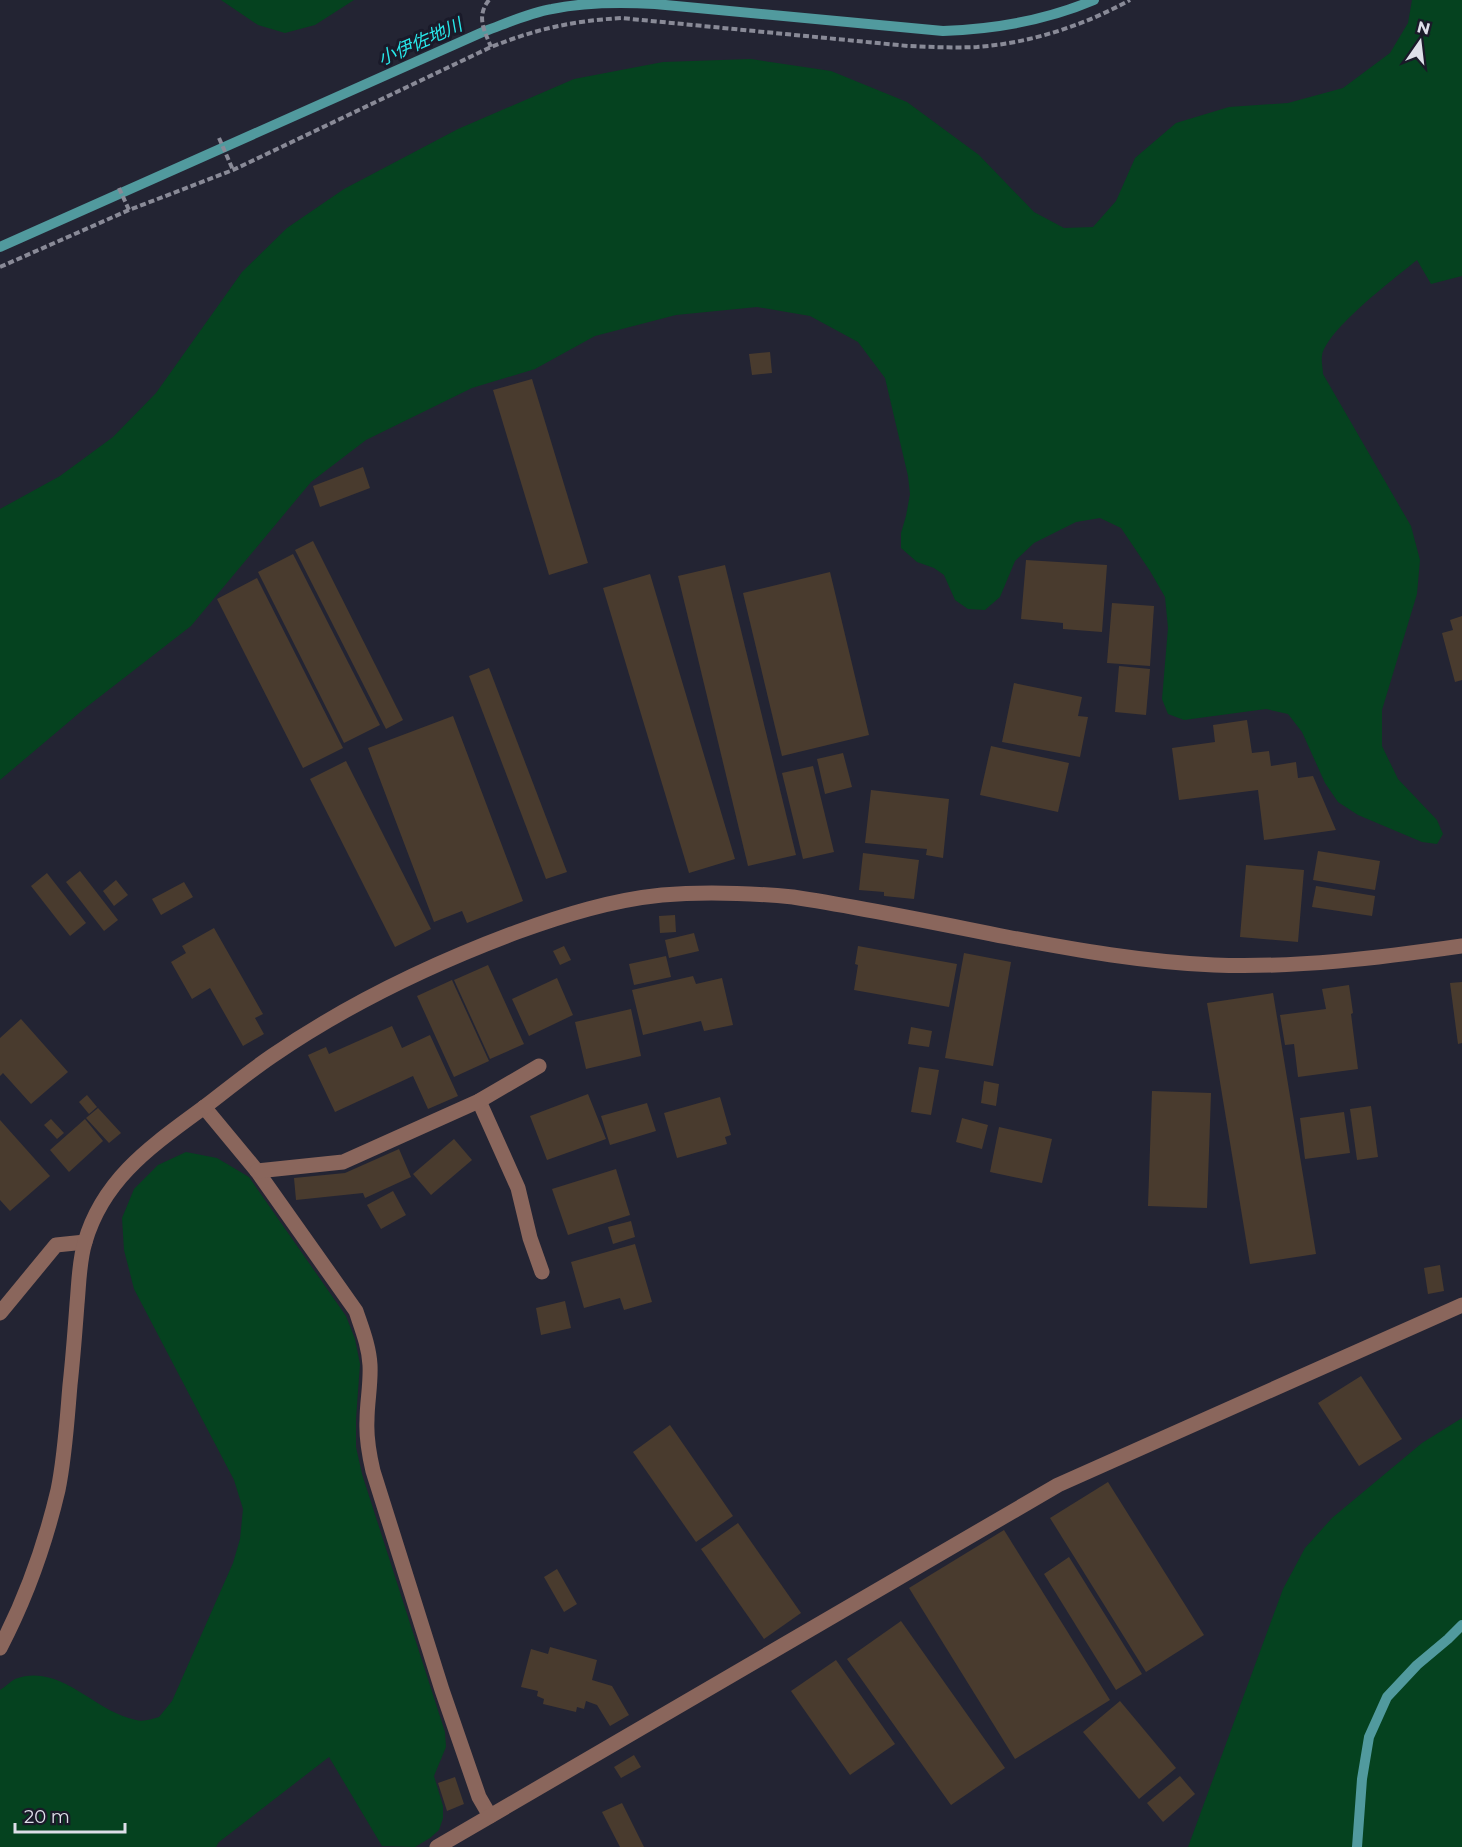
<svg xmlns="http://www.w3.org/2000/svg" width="1462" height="1847" viewBox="0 0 1462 1847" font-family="Montserrat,'Noto Sans JP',sans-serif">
<rect width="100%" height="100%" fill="#232433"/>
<g fill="#05421f">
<polygon points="221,0 354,0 315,25 285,33 258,25"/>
<path d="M1412 0H1462V276L1431 284 1417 260C1395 278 1326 330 1322 356 1321 361 1323 369 1323 374L1411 526 1420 560 1417 594 1382 710V746L1398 779 1437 820 1443 834 1437 844 1422 842 1358 815 1338 802 1325 783 1302 732 1288 714 1266 709 1184 720 1168 714 1162 699 1168 628 1165 597 1150 571 1121 528 1100 518 1076 522 1034 543 1015 561 1000 597 985 610 968 609 955 600 944 575 934 568 917 562 901 548V533L906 516 910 494 908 476 885 378 858 342 810 316 757 307 676 315 595 336 535 369 472 388 366 440 311 482 191 626 84 709 0 780V509L60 476 113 437 156 393 242 272 287 228 344 189 458 129 574 79 663 62 751 59 831 71 907 102 979 155 1034 212 1064 228 1093 227 1116 201 1135 158 1176 123 1229 107 1288 103 1343 88 1390 53 1408 23Z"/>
<path d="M186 1152 217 1158 249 1177 346 1316 355 1339 360 1364 356 1419V1447L362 1474 445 1732 446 1747 434 1776 443 1806V1818L439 1830 430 1838 415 1847 382 1846 329 1757 219 1842 216 1847H0V1690C5 1687 10 1682 15 1679 61 1662 94 1712 136 1720 143 1722 152 1719 159 1717L172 1701 233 1563 240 1539 243 1509 234 1480 134 1289 124 1250 122 1218 134 1189 158 1165Z"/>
<polygon points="1462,1418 1462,1847 1188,1847 1283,1589 1305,1548 1332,1518 1422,1443"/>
</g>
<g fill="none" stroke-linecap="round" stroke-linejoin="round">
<g stroke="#519a9e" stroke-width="10">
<path d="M0 247 485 31C507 23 529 13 552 9 586 2 621 2 655 4L943 31C996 29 1045 21 1094 0"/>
<polyline points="1357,1847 1362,1779 1369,1737 1387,1697 1417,1665 1448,1639 1462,1625"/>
</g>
</g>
<g fill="#493b2e">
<polygon points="770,352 772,373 752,375 749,354"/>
<polygon points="532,379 588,563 549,575 493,390"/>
<polygon points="363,467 370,488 320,507 313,486"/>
<polygon points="313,541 403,720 386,729 295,550"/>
<polygon points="293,554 380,725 344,743 258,572"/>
<polygon points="1026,560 1107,565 1102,632 1063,629 1063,623 1021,619"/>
<polygon points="725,565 796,855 748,866 678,576"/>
<polygon points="830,572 869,735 782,756 743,593"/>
<polygon points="650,574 735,859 689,873 603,588"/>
<polygon points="257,578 343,748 303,768 217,599"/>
<polygon points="1112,603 1154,606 1150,666 1107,663"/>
<polygon points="1462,616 1462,680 1455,682 1442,633 1453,630 1450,620"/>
<polygon points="1119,666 1150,669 1146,715 1115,712"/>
<polygon points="489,668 567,872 546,879 469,676"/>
<polygon points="1014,683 1082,697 1078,716 1088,717 1080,757 1002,742"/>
<polygon points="453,716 523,901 467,923 462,911 434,922 368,748"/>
<polygon points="1247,720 1252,753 1269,751 1271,766 1296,762 1298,778 1313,776 1336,830 1264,840 1258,790 1179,800 1172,748 1215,742 1213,725"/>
<polygon points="991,746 1069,763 1058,812 980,795"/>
<polygon points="843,753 852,787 825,794 817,759"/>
<polygon points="346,761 431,929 395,947 310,779"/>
<polygon points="813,766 834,852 803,859 782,773"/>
<polygon points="871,790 949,799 943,858 926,855 927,849 865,843"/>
<polygon points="1318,851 1380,861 1375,890 1313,880"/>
<polygon points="863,853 919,860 914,899 884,896 884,892 859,890"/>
<polygon points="1246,865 1304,870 1298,942 1240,937"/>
<polygon points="80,871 118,920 104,931 66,882"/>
<polygon points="47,873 86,923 70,936 31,886"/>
<polygon points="116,880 128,895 114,906 103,891"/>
<polygon points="184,882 193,897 161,915 152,899"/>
<polygon points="1316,886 1375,896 1372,916 1312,907"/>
<polygon points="675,915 676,932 660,933 659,916"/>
<polygon points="214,928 263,1014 255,1018 264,1034 243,1046 210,988 192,999 171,962 186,953 182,946"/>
<polygon points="694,933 699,951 669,958 665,940"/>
<polygon points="564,946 571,960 560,965 553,951"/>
<polygon points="858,946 957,964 949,1007 854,990 858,965 855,964"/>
<polygon points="964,953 1011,962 993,1066 945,1058"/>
<polygon points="666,956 671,977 634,985 629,964"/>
<polygon points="488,965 524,1044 490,1059 454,980"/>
<polygon points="693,976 696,984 722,978 733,1025 704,1031 701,1021 643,1035 632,990"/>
<polygon points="557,978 573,1015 529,1036 512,999"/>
<polygon points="452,980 489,1061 454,1077 417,996"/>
<polygon points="1462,982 1462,1043 1458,1044 1450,983"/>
<polygon points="1349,985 1353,1013 1351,1014 1358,1069 1298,1077 1294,1044 1285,1045 1280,1015 1326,1009 1322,989"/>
<polygon points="1273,993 1316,1254 1250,1264 1207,1003"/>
<polygon points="631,1009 641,1056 586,1069 575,1022"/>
<polygon points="21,1019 68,1072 31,1104 3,1073 0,1076 0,1038"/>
<polygon points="392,1026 402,1048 430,1035 458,1096 428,1109 413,1076 335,1112 308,1055 326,1047 329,1054"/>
<polygon points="911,1027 932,1031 929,1047 908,1044"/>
<polygon points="919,1067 939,1070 931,1115 911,1112"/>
<polygon points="984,1081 999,1084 996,1106 981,1103"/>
<polygon points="1152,1091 1211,1093 1207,1208 1148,1206"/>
<polygon points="588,1094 606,1139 547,1160 530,1116"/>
<polygon points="87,1095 97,1107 89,1114 79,1102"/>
<polygon points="720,1097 731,1135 725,1137 727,1144 677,1158 664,1113"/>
<polygon points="647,1103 656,1131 610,1145 601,1116"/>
<polygon points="1371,1106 1378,1157 1357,1160 1350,1109"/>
<polygon points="98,1108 121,1133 109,1143 86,1118"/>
<polygon points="1344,1112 1350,1153 1305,1159 1300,1118"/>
<polygon points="962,1118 988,1125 982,1149 956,1142"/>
<polygon points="51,1119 64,1133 57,1139 44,1125"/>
<polygon points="85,1119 103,1141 69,1172 50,1150"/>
<polygon points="0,1120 50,1176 10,1211 0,1200"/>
<polygon points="999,1127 1052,1139 1042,1183 990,1172"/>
<polygon points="454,1139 472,1160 431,1195 413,1174"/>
<polygon points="399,1149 411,1177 365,1198 363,1193 296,1200 294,1178 345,1173"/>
<polygon points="616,1169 630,1215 568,1235 552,1189"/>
<polygon points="393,1191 406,1215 381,1229 367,1205"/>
<polygon points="631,1221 635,1237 613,1244 608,1227"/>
<polygon points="635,1244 652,1302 624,1310 620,1298 584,1308 571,1262"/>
<polygon points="1440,1265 1444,1291 1428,1294 1424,1268"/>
<polygon points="565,1301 571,1328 541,1335 536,1308"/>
<polygon points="1361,1376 1402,1439 1359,1466 1318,1403"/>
<polygon points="670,1425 733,1516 696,1542 633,1452"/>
<polygon points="1108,1482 1204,1635 1146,1672 1050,1518"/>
<polygon points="738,1523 801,1613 764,1639 701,1549"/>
<polygon points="1004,1530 1110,1700 1015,1759 909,1588"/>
<polygon points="1069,1557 1142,1674 1116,1690 1044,1574"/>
<polygon points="557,1569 577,1604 564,1612 544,1577"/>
<polygon points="901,1621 1005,1768 951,1805 847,1659"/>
<polygon points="550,1647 597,1660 592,1680 612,1686 629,1715 610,1726 597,1705 586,1701 584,1709 577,1707 576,1712 543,1704 544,1699 537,1696 538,1691 521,1687 531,1649 548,1654"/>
<polygon points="836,1660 895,1744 850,1775 791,1691"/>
<polygon points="1120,1701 1176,1768 1139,1799 1083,1732"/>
<polygon points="634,1755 641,1767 621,1778 614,1767"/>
<polygon points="1180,1776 1195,1794 1163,1822 1147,1803"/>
<polygon points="455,1777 464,1804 447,1811 438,1783"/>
<polygon points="622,1803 644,1847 620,1847 602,1812"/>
</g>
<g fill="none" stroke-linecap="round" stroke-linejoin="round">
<g stroke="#898a97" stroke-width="4" stroke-dasharray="6 3" stroke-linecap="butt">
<path d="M489 0C476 16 484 30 491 47"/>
<polyline points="219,138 233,170"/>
<polyline points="119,188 129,210"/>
<path d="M0 267 129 210 233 170 491 47C536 29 572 21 621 18L908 46C931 47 954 48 977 47 1030 43 1083 26 1130 0"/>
</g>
<g stroke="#8a665c" stroke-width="15">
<polyline points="479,1101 518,1188 530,1238 542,1272"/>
<path d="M204 1107 257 1171 356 1311C362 1329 369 1346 370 1365 371 1384 367 1402 367 1420 366 1437 369 1454 373 1471L442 1690 479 1797 490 1816"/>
<polyline points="257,1171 343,1162 479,1101 539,1066"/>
<polyline points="0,1313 56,1245 85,1242"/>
<path d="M0 1648C26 1598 45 1545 58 1490 65 1456 67 1420 70 1385 73 1358 75 1331 77 1304 79 1283 79 1261 85 1242 104 1176 156 1143 207 1105 229 1088 250 1071 272 1056 348 1004 431 964 517 932 564 915 612 900 662 895 706 891 750 893 793 897 865 908 936 923 1007 937 1076 950 1144 962 1214 965 1297 968 1379 958 1462 946"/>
<polyline points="437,1847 1058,1485 1462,1305"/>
</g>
</g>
<g text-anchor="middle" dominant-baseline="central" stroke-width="6" stroke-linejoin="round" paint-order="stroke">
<g font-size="18" font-style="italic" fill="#28e8ea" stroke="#1a1a29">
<text transform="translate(420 42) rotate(-24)">小伊佐地川</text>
</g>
</g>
<g transform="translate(1420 42) rotate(14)" stroke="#1a1a29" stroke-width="4.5" paint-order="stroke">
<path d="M0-4.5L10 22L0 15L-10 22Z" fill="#dedfe9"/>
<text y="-9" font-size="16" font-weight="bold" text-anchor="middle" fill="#dedfe9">N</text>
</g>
<path d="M15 1823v9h110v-9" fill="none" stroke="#dedfe9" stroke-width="3"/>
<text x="24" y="1823" font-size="18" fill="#dedfe9" stroke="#1a1a29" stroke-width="4.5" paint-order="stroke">20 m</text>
</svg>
